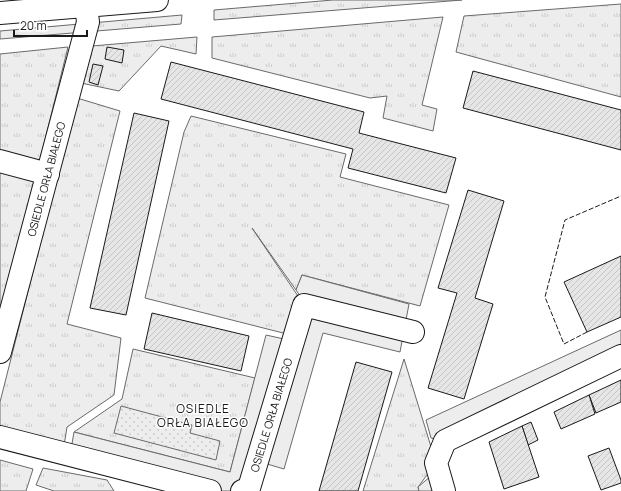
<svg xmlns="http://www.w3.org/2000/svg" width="621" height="491" viewBox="0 0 621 491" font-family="Manrope,sans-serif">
<defs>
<pattern id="grass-tufts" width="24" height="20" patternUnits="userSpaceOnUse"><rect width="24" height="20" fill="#ededed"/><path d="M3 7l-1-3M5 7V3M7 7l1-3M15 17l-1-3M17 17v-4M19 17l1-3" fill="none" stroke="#cbcbcb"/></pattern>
<pattern id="park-dots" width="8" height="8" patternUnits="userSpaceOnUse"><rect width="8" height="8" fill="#ededed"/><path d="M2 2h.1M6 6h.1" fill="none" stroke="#cbcbcb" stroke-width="1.8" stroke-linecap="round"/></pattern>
<pattern id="building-hatch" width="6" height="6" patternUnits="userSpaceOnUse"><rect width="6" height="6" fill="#e6e6e6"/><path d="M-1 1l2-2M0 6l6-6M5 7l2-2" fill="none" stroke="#c5c5c5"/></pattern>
</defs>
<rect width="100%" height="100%" fill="#fff"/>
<g fill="url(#grass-tufts)" stroke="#6a6a6a">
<polygon points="333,0 462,0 214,20 214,10"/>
<polygon points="621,4 621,97 456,52 464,16"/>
<polygon points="182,15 181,24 0,39 0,31"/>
<polygon points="443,17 422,105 437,109 433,131 383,118 387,96 370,98 212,58 212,37"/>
<polygon points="197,37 196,54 161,46 119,91 81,83 92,46"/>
<polygon points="68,47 39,164 0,154 0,54"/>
<polygon points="77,98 120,111 67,324 121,338 114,395 67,427 64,446 0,433 0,402"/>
<polygon points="191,116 346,154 340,177 449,205 420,306 302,275 296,290 252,228 304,305 295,336 145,298 184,132"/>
<polygon points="0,161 40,172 0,352"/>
<polygon points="133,349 255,378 230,472 74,432 122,399"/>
<polygon points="404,359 436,463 418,487 419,491 363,491"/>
<polygon points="0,460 33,469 26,491 0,491"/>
<polygon points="43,468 107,480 114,491 54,491 36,485"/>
</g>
<polygon fill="url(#park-dots)" stroke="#6a6a6a" points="121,406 192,425 190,433 220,441 216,460 114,433"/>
<g fill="#ededed" stroke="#6a6a6a">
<polygon points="302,275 409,304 400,352 323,333 284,469 257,461 242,491 210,491 70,455 74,432 230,472 266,335 293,341 302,299 296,290"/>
<polygon points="621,330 621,354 445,441 431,438 426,420"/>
<polygon points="438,470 444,491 419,491 418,487"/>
</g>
<g fill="url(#building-hatch)" stroke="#1a1a1a">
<polygon points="107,47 124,50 122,63 105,59"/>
<polygon points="171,62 364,112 359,133 456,158 446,193 348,168 353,149 161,99"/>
<polygon points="93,64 103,66 98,85 89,82"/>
<polygon points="473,71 621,110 621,150 463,108"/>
<polygon points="134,113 169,121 126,315 90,308"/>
<polygon points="468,190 504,201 475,298 493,304 464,399 428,388 457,293 438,288"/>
<polygon points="621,256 621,317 587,332 564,282"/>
<polygon points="152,313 249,336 241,371 144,349"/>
<polygon points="356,362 392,372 358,491 319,491"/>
<polygon points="621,380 621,402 596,413 589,395"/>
<polygon points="589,395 595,414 561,429 554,412"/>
<polygon points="531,422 538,440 528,445 522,426"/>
<polygon points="522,426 539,477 504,489 489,442"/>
<polygon points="609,448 621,480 621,483 601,490 588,456"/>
</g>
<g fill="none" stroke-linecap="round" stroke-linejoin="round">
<g stroke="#1a1a1a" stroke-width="24">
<g id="minor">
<polyline points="0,13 157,0"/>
<polyline points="0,161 48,174"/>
<polyline points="0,352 88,22 86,6"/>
<polyline points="0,437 210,491"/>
<polyline points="242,491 249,488 304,305 413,332"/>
<polyline points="444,491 436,463 445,441 621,356"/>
</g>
</g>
<use href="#minor" stroke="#fff" stroke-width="22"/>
<polyline stroke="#1a1a1a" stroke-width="1" stroke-dasharray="5 2" stroke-linecap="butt" points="587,332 564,344 545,297 565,220 621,196"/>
</g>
<g text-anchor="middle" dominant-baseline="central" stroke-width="3" stroke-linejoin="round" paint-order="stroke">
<g font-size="11" fill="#1a1a1a" stroke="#fff">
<text transform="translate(46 179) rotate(-75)">OSIEDLE ORŁA BIAŁEGO</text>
<text transform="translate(271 415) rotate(-73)">OSIEDLE ORŁA BIAŁEGO</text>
</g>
<g font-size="12" letter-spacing="1" fill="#1a1a1a" stroke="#fff">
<text x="203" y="408">OSIEDLE<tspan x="203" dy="14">ORŁA BIAŁEGO</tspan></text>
</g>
</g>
<path d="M14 30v6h73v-6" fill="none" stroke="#1a1a1a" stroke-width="2"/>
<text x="20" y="30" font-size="12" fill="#1a1a1a" stroke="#ffffff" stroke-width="3" paint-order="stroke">20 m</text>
</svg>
